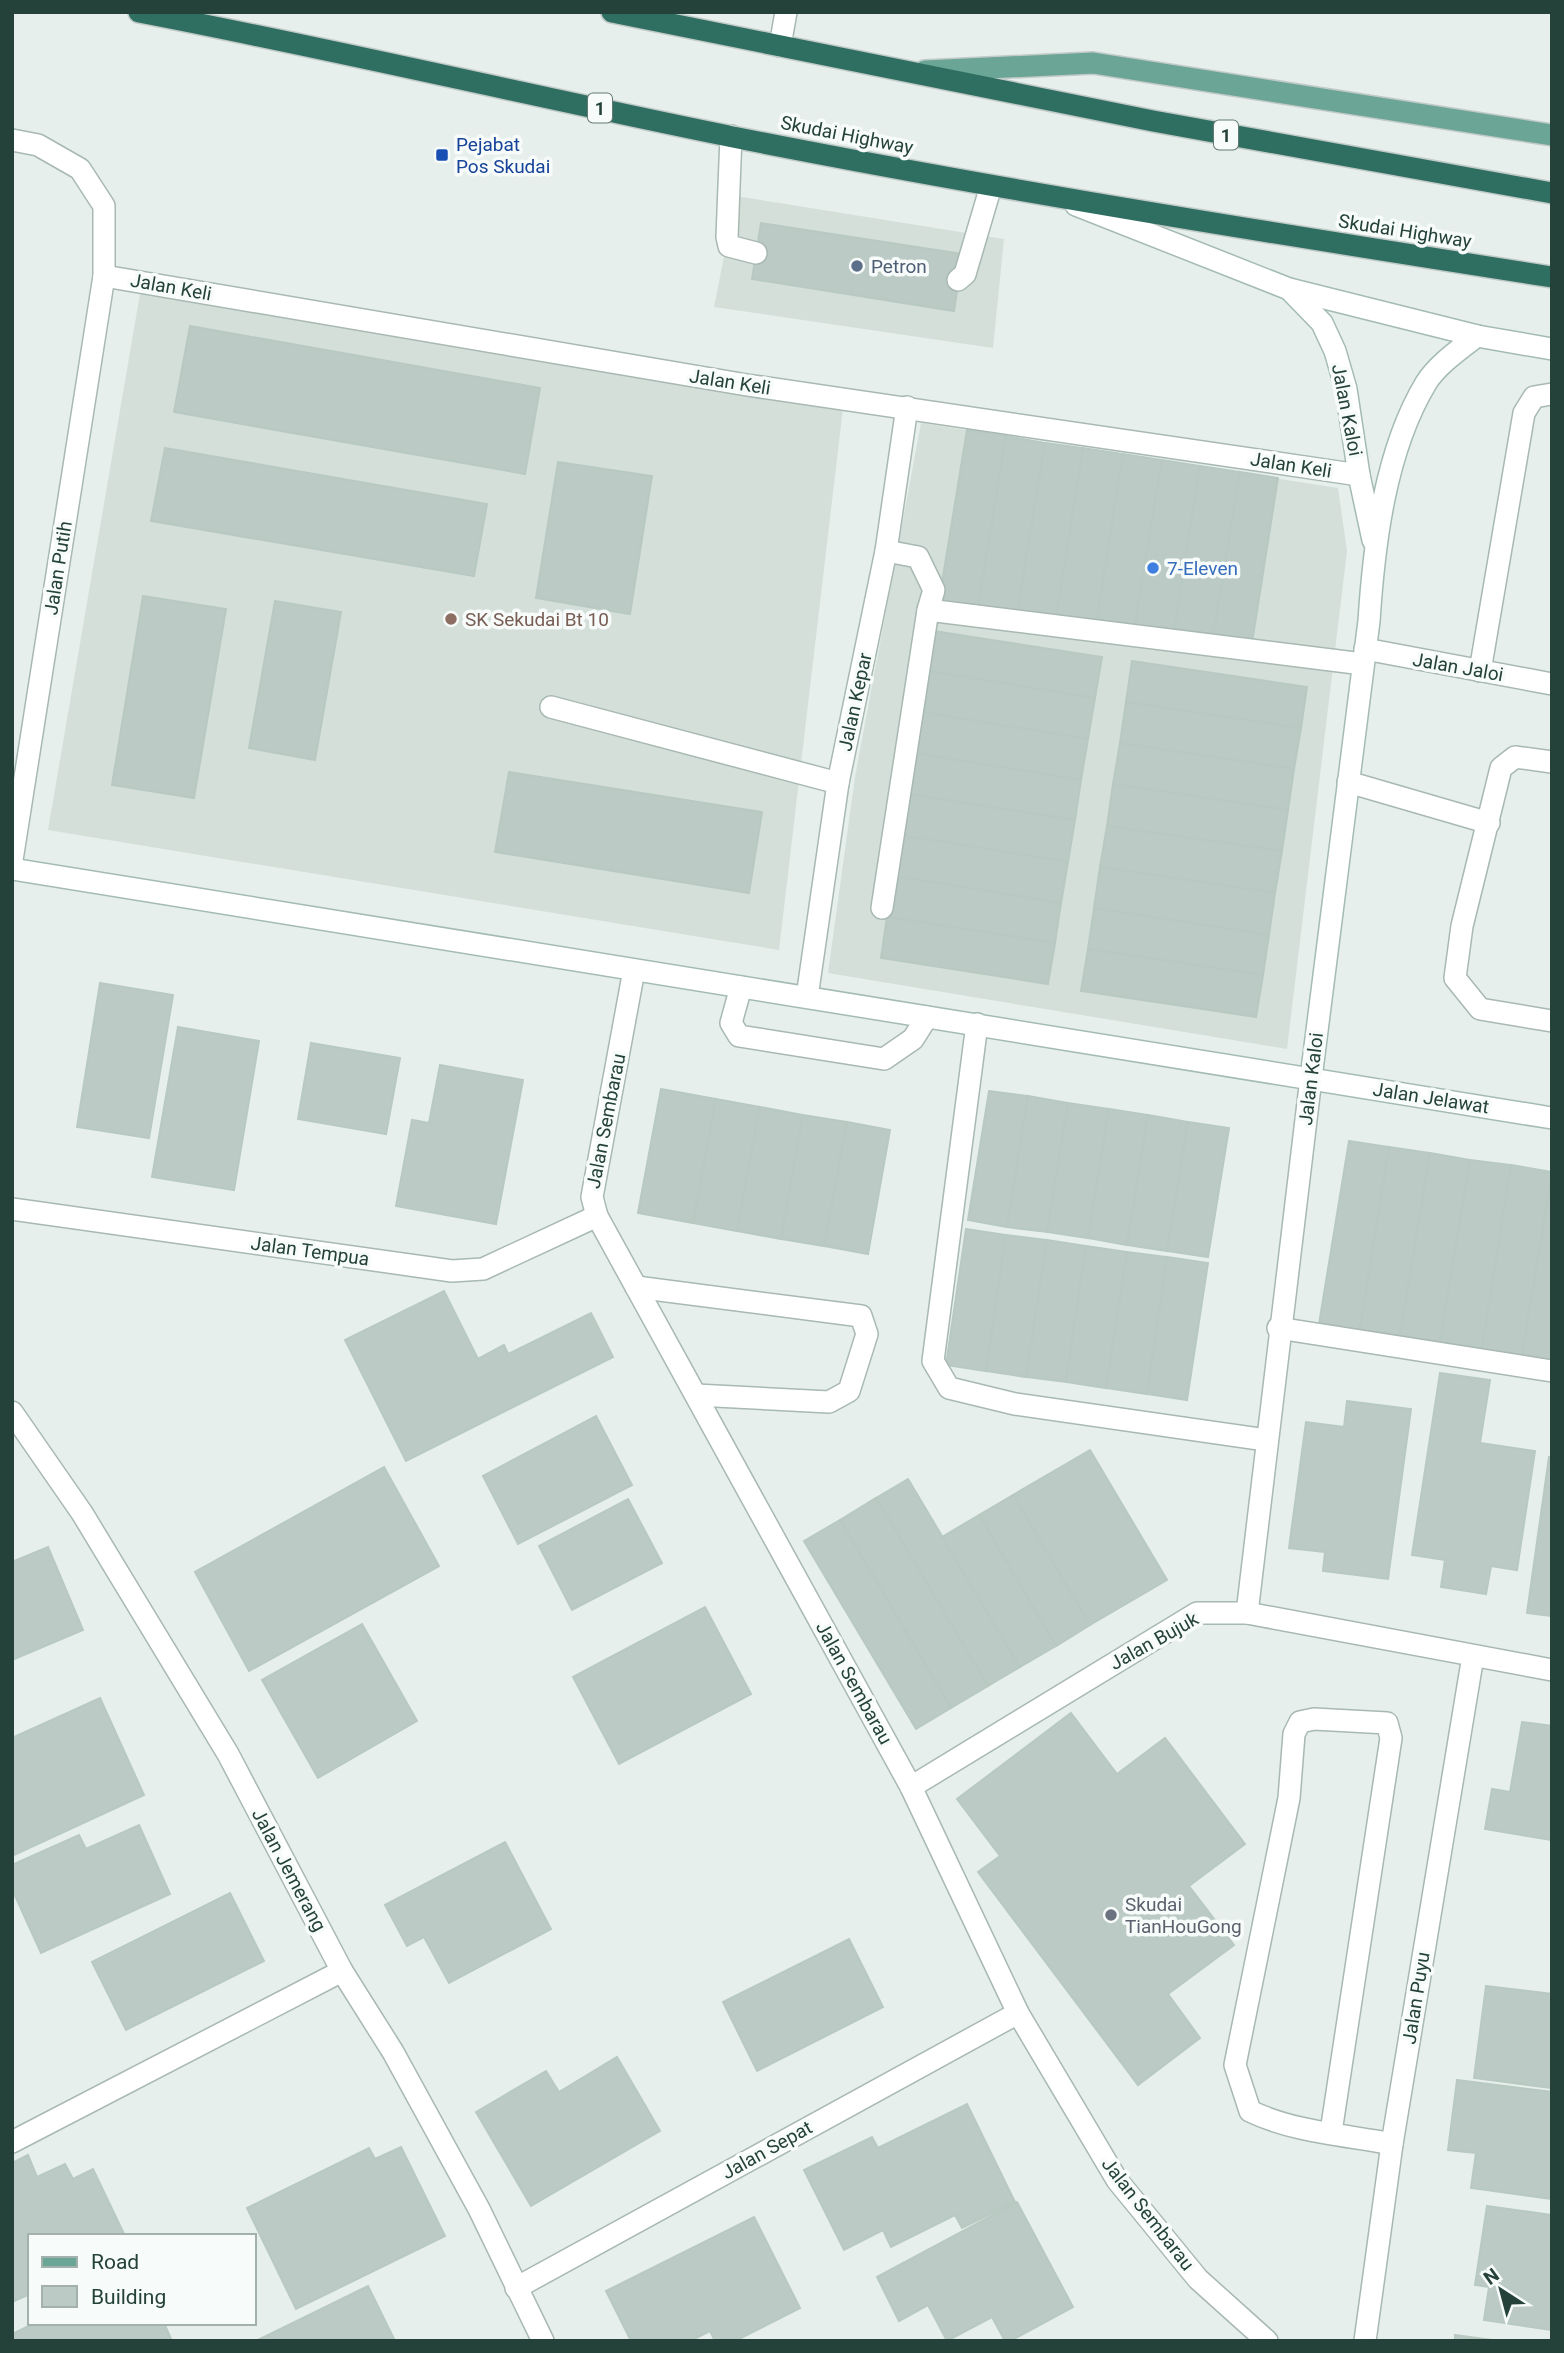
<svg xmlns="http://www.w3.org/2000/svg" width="1564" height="2353" viewBox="0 0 1564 2353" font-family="Roboto,sans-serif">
<rect width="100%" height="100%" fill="#e6efeb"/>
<g fill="#d4dfda">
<polygon points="736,196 1004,239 993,348 714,307"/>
<polygon points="141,288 843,408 779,950 48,830"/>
<polygon points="921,423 1338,488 1347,551 1287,1049 828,973 855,777"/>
</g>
<g fill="#bbcac4" stroke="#b8c9c2" stroke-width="2">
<polygon points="761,223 963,254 954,311 752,279"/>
<polygon points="190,326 540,388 525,474 174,412"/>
<polygon points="967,430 1006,436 978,608 939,601"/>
<polygon points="1006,436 1045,443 1017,614 978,608"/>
<polygon points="1045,443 1083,448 1056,619 1017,614"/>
<polygon points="165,448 487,504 474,576 151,521"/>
<polygon points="1083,448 1123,454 1096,625 1056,619"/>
<polygon points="1123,454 1162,460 1134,631 1096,625"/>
<polygon points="1162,460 1200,466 1173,637 1134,631"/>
<polygon points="558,462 652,476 630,614 536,598"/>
<polygon points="1200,466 1240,472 1212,644 1173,637"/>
<polygon points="1240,472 1278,478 1251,649 1212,644"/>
<polygon points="143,596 226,609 194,798 112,785"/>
<polygon points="275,601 341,612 315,760 249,748"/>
<polygon points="934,631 1102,657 1095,698 928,671"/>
<polygon points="1132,661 1307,687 1301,728 1126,702"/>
<polygon points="928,671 1095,698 1088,739 921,712"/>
<polygon points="1126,702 1301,728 1294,769 1120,743"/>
<polygon points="921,712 1088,739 1081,780 914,753"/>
<polygon points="1120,743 1294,769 1288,810 1113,784"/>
<polygon points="914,753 1081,780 1075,820 907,794"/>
<polygon points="509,772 762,812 749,893 495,852"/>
<polygon points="1113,784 1288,810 1282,851 1107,826"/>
<polygon points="907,794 1075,820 1068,862 901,835"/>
<polygon points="1107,826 1282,851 1275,893 1100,867"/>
<polygon points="901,835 1068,862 1061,903 894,876"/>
<polygon points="1100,867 1275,893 1269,935 1094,908"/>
<polygon points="894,876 1061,903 1055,943 887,917"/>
<polygon points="1094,908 1269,935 1263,975 1088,949"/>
<polygon points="887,917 1055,943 1048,984 881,958"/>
<polygon points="1088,949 1263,975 1256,1017 1081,991"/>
<polygon points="100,983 173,995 149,1138 77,1127"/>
<polygon points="178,1027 259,1041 234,1190 152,1177"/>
<polygon points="311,1043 400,1058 386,1134 298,1119"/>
<polygon points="440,1065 523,1080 496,1224 396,1206 412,1120 429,1123"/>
<polygon points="661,1089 716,1099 693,1223 638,1213"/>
<polygon points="989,1091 1028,1096 1007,1227 968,1220"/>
<polygon points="1028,1096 1068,1103 1047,1232 1007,1227"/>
<polygon points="716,1099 760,1107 737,1231 693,1223"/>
<polygon points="1068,1103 1109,1109 1088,1238 1047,1232"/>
<polygon points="760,1107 803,1115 781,1239 737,1231"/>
<polygon points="1109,1109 1148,1115 1127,1245 1088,1238"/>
<polygon points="803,1115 847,1122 824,1246 781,1239"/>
<polygon points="1148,1115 1188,1122 1167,1251 1127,1245"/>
<polygon points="847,1122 890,1130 868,1254 824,1246"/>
<polygon points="1188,1122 1229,1128 1208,1257 1167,1251"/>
<polygon points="1349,1141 1389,1147 1360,1330 1319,1324"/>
<polygon points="1389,1147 1430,1153 1400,1336 1360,1330"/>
<polygon points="1430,1153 1470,1160 1440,1342 1400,1336"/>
<polygon points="1470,1160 1511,1165 1482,1349 1440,1342"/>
<polygon points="1511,1165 1552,1172 1522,1355 1482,1349"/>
<polygon points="1552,1172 1552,1360 1522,1355"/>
<polygon points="966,1229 1006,1235 986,1371 946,1365"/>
<polygon points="1006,1235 1047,1240 1026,1377 986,1371"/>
<polygon points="1047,1240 1086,1246 1066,1382 1026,1377"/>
<polygon points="1086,1246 1127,1252 1106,1388 1066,1382"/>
<polygon points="1127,1252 1167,1257 1147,1394 1106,1388"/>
<polygon points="1167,1257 1208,1263 1187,1400 1147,1394"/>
<polygon points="444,1291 478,1359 504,1345 508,1354 591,1313 613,1357 406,1461 345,1340"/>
<polygon points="1440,1373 1490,1380 1480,1443 1535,1451 1517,1570 1491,1566 1486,1594 1441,1587 1445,1560 1412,1555"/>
<polygon points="1347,1401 1411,1409 1388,1579 1323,1571 1325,1552 1289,1548 1306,1422 1344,1427"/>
<polygon points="596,1416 632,1485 518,1544 483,1476"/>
<polygon points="1090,1450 1167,1580 1090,1625 1013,1495"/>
<polygon points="1549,1457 1552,1457 1552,1616 1527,1613"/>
<polygon points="384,1467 439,1566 249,1671 195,1572"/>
<polygon points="908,1479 1020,1667 988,1686 876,1498"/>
<polygon points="1013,1495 1090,1625 1056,1646 979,1515"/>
<polygon points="876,1498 988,1686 951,1708 840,1520"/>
<polygon points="628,1499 662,1563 572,1610 539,1546"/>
<polygon points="979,1515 1056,1646 1020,1667 942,1537"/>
<polygon points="840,1520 951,1708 916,1729 804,1541"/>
<polygon points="48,1547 83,1630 12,1660 12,1562"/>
<polygon points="705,1607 751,1694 619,1764 573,1677"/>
<polygon points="362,1624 417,1721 318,1778 262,1680"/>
<polygon points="100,1698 144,1795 12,1856 12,1738"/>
<polygon points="1071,1713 1117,1774 1165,1738 1245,1844 1189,1886 1234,1945 1168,1994 1200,2038 1138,2085 978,1872 1000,1856 957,1799"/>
<polygon points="1522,1722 1552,1726 1552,1840 1485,1829 1492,1789 1510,1792"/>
<polygon points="139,1825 170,1894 41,1953 12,1889 12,1865 79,1835 86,1849"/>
<polygon points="505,1842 551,1929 449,1983 424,1937 407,1946 385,1905"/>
<polygon points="230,1893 264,1961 126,2030 92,1962"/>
<polygon points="849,1939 883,2007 757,2071 723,2002"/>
<polygon points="1486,1986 1552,1994 1552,2088 1474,2078"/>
<polygon points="617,2057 660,2131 531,2206 476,2112 546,2071 559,2092"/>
<polygon points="1457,2080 1552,2092 1552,2199 1471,2188 1476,2153 1448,2150"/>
<polygon points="967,2104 1015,2202 962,2228 955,2215 891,2247 883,2230 844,2250 804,2170 872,2137 878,2148"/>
<polygon points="401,2147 445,2236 296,2309 247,2208 369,2148 375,2159"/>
<polygon points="28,2155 37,2177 65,2164 73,2179 93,2169 125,2236 30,2236 30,2294 12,2302 12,2163"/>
<polygon points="1017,2202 1073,2307 1010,2341 1005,2341 992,2317 947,2341 928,2305 899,2321 877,2277"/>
<polygon points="1487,2206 1552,2215 1552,2330 1484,2320 1489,2287 1475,2285"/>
<polygon points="754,2217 800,2308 735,2341 715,2341 710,2331 690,2341 631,2341 606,2291"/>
<polygon points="368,2286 395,2341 256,2341"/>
<polygon points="35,2323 164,2323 172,2341 15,2341 12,2334"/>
<polygon points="1455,2335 1499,2341 1455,2341"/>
</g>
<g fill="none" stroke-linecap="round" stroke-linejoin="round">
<g stroke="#a8b8b2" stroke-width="24">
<g id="lane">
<polyline points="780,46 786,12"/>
<polyline points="731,136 727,237 729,246 756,253"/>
<polyline points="958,280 965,274 991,186"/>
<polyline points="886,551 918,557 934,590 928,610"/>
<polyline points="1480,671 1524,413 1534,397 1552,394"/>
<polyline points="551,707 838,783"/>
<polyline points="1552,762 1515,757 1501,768 1462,926 1455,978 1480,1009 1552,1021"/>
<polyline points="1348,782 1489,823"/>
<polyline points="882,908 928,610 1363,664"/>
<polyline points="741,987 731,1023 739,1036 884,1059 913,1039 927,1017"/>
<polyline points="636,1287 861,1316 867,1334 849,1391 829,1402 696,1395"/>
<polyline points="1278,1328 1552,1371"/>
<path d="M1331 2132 1391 1738 1387 1723 1314 1719 1300 1722 1294 1734 1289 1798 1235 2065 1250 2111C1293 2132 1346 2135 1392 2144"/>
</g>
</g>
<g stroke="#a8b8b2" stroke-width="24">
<g id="street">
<polyline points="12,140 38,145 80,169 104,206 104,276 12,860"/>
<polyline points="104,276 747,385 1359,475"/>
<polyline points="1365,649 1552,684"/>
<polyline points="634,970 592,1197 597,1216 911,1787 1018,2013 1117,2180 1198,2279 1267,2341"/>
<polyline points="807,997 838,783 886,551 907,407"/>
<polyline points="977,1024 933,1361 949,1388 1015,1404 1266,1440"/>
<polyline points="12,1209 452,1271 483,1269 597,1216"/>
<polyline points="12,1412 82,1513 228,1754 342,1971 393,2052 479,2209 543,2341"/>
<polyline points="1247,1613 1311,1078"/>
<polyline points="911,1787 1197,1613 1247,1613 1552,1670"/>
<polyline points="12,2142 342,1971"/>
<polyline points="516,2288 1018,2013"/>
<polyline points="1365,2341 1392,2144 1473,1656"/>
</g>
</g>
<g stroke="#a4bbb3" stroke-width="24">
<g id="secondary">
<polyline points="1076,205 1289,289 1477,336 1552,349"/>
<polyline points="1289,289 1322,323 1335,351 1346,389 1359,475 1373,540"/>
<polyline points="12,869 1552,1118"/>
<path d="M1311 1078 1369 621C1374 544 1385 451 1426 383 1437 365 1460 349 1477 336"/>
</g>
</g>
<g stroke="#c2cac8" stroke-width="24">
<polyline id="primary" points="925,71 1093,63 1552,135"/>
</g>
<g stroke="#c2cac8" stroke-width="24">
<g id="highway">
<path d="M139 12C338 50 535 97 733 137 1005 191 1278 234 1552 277"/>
<polyline points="612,12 1153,121 1552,193"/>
</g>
</g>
<use href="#lane" stroke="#fff" stroke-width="21"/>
<use href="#street" stroke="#fff" stroke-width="21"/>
<use href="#secondary" stroke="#fff" stroke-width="21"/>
<use href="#primary" stroke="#6aa596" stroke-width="21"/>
<use href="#highway" stroke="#2f6f62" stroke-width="21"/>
</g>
<rect fill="#1a4fb4" stroke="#f7fbf9" stroke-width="2.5" x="435" y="148" width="14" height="14" rx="3.5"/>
<circle fill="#5c6f8a" stroke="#f7fbf9" stroke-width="2.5" cx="857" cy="266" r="7"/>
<circle fill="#3f7fe0" stroke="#f7fbf9" stroke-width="2.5" cx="1153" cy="568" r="7"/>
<circle fill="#8d6e63" stroke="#f7fbf9" stroke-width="2.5" cx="451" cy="619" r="7"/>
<circle fill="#6b7280" stroke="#f7fbf9" stroke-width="2.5" cx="1111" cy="1915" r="7"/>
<g text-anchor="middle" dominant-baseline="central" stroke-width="7" stroke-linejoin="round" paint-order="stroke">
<g fill="#f7fbf9" stroke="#637a73" stroke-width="2">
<rect x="588" y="93.5" width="24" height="29" rx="5"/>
<rect x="1214" y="120.5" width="24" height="29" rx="5"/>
</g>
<g font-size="18" font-weight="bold" fill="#24423a">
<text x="600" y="108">1</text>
<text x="1226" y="135">1</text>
</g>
<g font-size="19" fill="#24423a" stroke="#f7fbf9">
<text transform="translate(847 135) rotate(11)">Skudai Highway</text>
<text transform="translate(1405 231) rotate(9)">Skudai Highway</text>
<text transform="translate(171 287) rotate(10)">Jalan Keli</text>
<text transform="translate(730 382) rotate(9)">Jalan Keli</text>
<text transform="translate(1347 410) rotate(79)">Jalan Kaloi</text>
<text transform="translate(1291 465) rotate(9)">Jalan Keli</text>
<text transform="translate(58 568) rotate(-81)">Jalan Putih</text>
<text transform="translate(1458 667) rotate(10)">Jalan Jaloi</text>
<text transform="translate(855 702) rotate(-78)">Jalan Kepar</text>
<text transform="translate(1311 1079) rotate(-83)">Jalan Kaloi</text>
<text transform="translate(1431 1098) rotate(9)">Jalan Jelawat</text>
<text transform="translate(606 1121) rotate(-79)">Jalan Sembarau</text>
<text transform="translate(310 1251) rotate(8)">Jalan Tempua</text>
<text transform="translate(1154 1641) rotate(-29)">Jalan Bujuk</text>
<text transform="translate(854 1683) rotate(61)">Jalan Sembarau</text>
<text transform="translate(289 1870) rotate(62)">Jalan Jemerang</text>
<text transform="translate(1416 1998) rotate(-81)">Jalan Puyu</text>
<text transform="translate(767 2150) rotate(-29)">Jalan Sepat</text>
<text transform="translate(1148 2214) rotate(52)">Jalan Sembarau</text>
</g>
<g font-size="19" fill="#164399" stroke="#f7fbf9" text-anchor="start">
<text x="456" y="144">Pejabat<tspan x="456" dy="22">Pos Skudai</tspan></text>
</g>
<g font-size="19" fill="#4e5e75" stroke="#f7fbf9" text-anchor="start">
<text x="871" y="266">Petron</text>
</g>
<g font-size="19" fill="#366cbe" stroke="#f7fbf9" text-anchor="start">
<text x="1167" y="568">7-Eleven</text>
</g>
<g font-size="19" fill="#785e54" stroke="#f7fbf9" text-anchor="start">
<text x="465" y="619">SK Sekudai Bt 10</text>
</g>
<g font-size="19" fill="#5b616d" stroke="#f7fbf9" text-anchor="start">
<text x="1125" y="1904">Skudai<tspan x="1125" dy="22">TianHouGong</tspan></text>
</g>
</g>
<rect width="1564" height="2353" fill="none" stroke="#24423a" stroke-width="28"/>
<rect x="28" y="2234" width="228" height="91" fill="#f7fbf9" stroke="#a3b1ad" stroke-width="2"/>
<rect x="42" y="2257" width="35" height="10" fill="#6aa596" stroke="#a3b1ad" stroke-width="2"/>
<text x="91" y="2269" font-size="21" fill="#24423a">Road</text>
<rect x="42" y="2286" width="35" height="21" fill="#bbcac4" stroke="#a3b1ad" stroke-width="2"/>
<text x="91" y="2304" font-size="21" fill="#24423a">Building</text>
<g transform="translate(1501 2290) rotate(324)" stroke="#f7fbf9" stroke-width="5" paint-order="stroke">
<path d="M0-5L12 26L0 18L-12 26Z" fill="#24423a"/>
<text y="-10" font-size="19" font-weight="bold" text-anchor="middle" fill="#24423a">N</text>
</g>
</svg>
